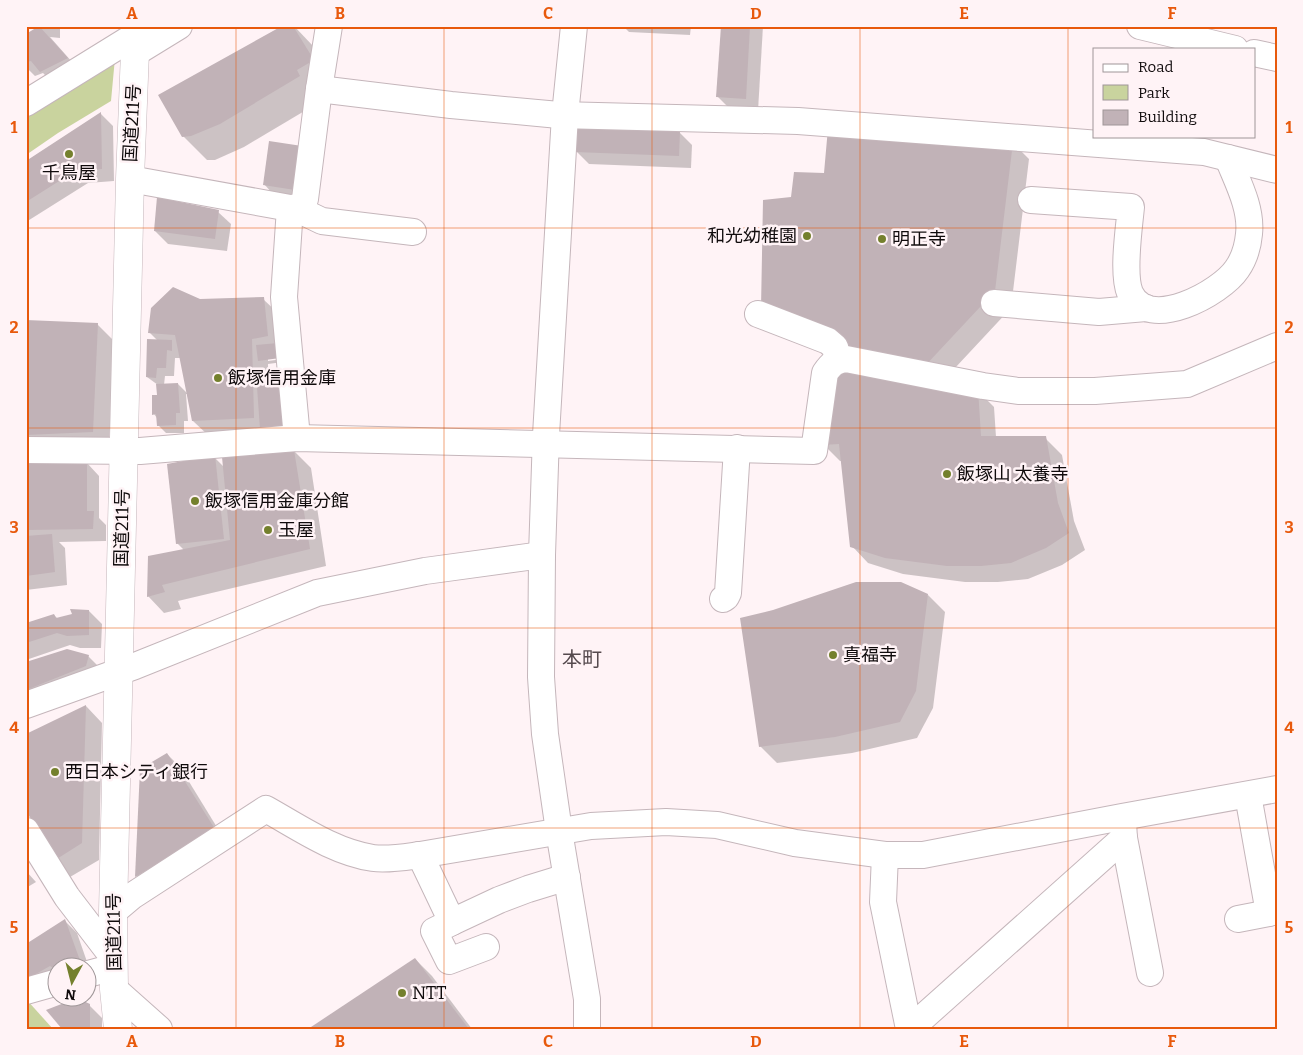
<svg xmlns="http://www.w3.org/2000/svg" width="1303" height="1055" viewBox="0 0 1303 1055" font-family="Bitter,'Noto Sans JP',serif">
<rect width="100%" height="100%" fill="#fff3f6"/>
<g fill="#c9d39e">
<polygon points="115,58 111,101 58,133 26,155 26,114"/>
<polygon points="26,999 53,1029 26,1029"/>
</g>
<g fill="#0003" fill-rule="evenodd">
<polygon points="32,26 60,26 60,38 50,37 80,71 54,84 43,73 35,76 26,67 26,35 36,30"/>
<polygon points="284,26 294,26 314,47 323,100 244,147 215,160 207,160 183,136"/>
<polygon points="623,26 691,26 690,35 629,32"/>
<polygon points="722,26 763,26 758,111 730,109 718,97"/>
<polygon points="101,114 113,126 114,181 88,183 26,222 26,162"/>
<polygon points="679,132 692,145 691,168 589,164 577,152"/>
<polygon points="270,142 303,198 272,193 264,184"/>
<polygon points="1013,143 1029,159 1011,308 941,383 977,390 994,407 996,437 1045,438 1062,455 1074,521 1085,550 1062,565 1028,579 998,582 965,582 903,574 868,563 852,546 842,461 840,461 823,444 831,371 793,198 825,175"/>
<polygon points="218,212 231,224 227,251 168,244 155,231"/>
<path d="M263 299 280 315 285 352 268 358V361L283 359V362L268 364V373L292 436 210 437 193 421 188 394H186L188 421H184V433H166L158 425 157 418 154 414 158 397V385L147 377 158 341 150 333 200 300ZM175 358H181L188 394 178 384 164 385 165 376H174Z"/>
<polygon points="26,305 28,306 28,321 97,324 114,341 109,449 26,452"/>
<polygon points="294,451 311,468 326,566 178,601 181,609 164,613 148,596 184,550 177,543 214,457 224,467"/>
<polygon points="87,463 99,476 99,518 106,525 106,541 59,542 65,548 67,585 26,590 26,466"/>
<polygon points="928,595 945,612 933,708 917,738 852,753 777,763 760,746"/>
<polygon points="89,611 102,624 101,648 80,648 70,645 26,660 26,624 54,615 58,619"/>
<polygon points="88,656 101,669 26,707 26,664"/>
<polygon points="86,706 102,723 99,860 70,877 32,819 26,813 26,735"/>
<polygon points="167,754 180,767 226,842 148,888 136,876"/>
<polygon points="26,871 36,882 26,888"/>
<polygon points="65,921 77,933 93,979 88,968 58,968 41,991 26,976 26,946"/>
<polygon points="415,959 432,976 472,1029 310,1029"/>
<polygon points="89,1005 102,1018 102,1029 63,1029"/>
</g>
<g fill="#c1b2b7">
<polygon points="39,26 68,58 40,72 31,61 26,62 26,34"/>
<polygon points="282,26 293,26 314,60 297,70 300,76 220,124 191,136 182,137 158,95"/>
<polygon points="721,26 750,26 746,99 716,97"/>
<polygon points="101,112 102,169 75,171 26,202 26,161"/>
<polygon points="576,127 680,131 679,156 575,152"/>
<polygon points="828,128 1013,142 995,291 924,367 842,351 761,308 763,200 791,197 794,172 824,173"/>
<polygon points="269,141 302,146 295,190 263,185"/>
<polygon points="157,197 219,210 215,239 154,231"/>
<polygon points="173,287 200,299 264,297 268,336 252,339 254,418 192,421 175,335 148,333 151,308"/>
<polygon points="26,320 98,323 93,432 26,435"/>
<polygon points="147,339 172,340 172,351 167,350 166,368 157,368 156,378 146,377"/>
<polygon points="278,343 280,358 258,361 256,345"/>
<polygon points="830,370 978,389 981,436 1046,436 1058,503 1069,533 1046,548 1011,563 981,566 947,566 885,558 850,547 839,444 822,445"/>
<polygon points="280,371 284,428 260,429 256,373"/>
<polygon points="178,383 180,413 176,413 176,425 157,426 156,414 152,415 152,395 157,395 156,384"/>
<polygon points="294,450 310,549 162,585 165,592 147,597 148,556 230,540 222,457"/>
<polygon points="215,455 224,539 176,544 167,464"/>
<polygon points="87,462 87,511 94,511 93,529 26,530 26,464"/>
<polygon points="52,534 55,572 26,576 26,536"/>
<polygon points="856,582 901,582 928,594 916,691 900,722 835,737 759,747 740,618 773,610"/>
<polygon points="70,609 89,610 89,635 67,636 57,633 26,643 26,623 54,614 56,618 72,614"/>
<polygon points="67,649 89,655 86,666 26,690 26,662"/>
<polygon points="86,705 82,843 52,862 26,809 26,734"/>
<polygon points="167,753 215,829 135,877 140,769"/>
<polygon points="65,919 82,966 58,968 58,971 50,966 27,979 26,944"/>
<polygon points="415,958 469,1029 308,1029"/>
<polygon points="77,998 90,1004 90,1029 62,1029 46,1010"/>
</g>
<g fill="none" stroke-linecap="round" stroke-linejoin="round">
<g stroke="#c5b6bb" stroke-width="28">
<g id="minor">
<polyline points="574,26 565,115 546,435 542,555 541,677 545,734 559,831 587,999 587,1029"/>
<polyline points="1140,26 1235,49"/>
<polyline points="135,53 179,26"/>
<polyline points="1254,53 1277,58"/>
<polyline points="319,89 451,105 559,115 798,121 1204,152 1277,170"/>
<polyline points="26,103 136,35"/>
<path d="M130 179 290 208C297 208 301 206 305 199L319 89 329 26"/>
<path d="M1031 200 1131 207C1129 228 1122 274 1130 293 1148 333 1221 293 1237 269 1244 259 1248 245 1249 234 1252 208 1237 181 1228 158"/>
<polyline points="290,208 284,297 297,438"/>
<polyline points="295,208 322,221 413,232"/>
<polyline points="994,303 1099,312 1146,308"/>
<polyline points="758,314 828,341 835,347 838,360"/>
<path d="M26 450 140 451 297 438 814 451 825 373C831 364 836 360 846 359L983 386 1018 391H1095L1187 384 1277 346"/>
<polyline points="723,599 726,597 728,593 737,448"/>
<polyline points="26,705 135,666 317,593 425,571 542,555"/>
<polyline points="1248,795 1269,913 1277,911"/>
<polyline points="1123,823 1124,838 1150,973"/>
<polyline points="26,831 67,897 113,957"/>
<polyline points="420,855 452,922 499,900 528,889 567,877"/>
<polyline points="885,855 883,902 909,1029"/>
<path d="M113 912 132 896 266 809C300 828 334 852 373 858 388 860 405 857 420 855L591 826 666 822 717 825 795 843 885 855H923L1122 817 1277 789"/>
<polyline points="1238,919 1269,913"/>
<polyline points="452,922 434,931 449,961 486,947"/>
<polyline points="88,974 114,967"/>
<polyline points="114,989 159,1029"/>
<polyline points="26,991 58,982"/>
<polyline points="910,1029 1124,838"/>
</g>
</g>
<g stroke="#c5b6bb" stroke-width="29">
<polyline id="highway" points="118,1029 114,989 113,912 130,179 136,26"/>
</g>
<use href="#minor" stroke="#fff" stroke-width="26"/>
<use href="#highway" stroke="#fff" stroke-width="28"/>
</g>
<path fill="none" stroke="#e8590c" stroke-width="1" stroke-opacity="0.55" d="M236 26V1029M444 26V1029M652 26V1029M860 26V1029M1068 26V1029M26 228H1277M26 428H1277M26 628H1277M26 828H1277"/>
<g fill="#74802d" stroke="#fff3f6" stroke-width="2">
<circle cx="69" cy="154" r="5"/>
<circle cx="807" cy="236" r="5"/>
<circle cx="882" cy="239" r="5"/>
<circle cx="218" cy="378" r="5"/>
<circle cx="947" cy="474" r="5"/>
<circle cx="195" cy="501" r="5"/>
<circle cx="268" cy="530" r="5"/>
<circle cx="833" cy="655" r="5"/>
<circle cx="55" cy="772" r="5"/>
<circle cx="402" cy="993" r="5"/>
</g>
<g text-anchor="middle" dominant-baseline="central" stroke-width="5" stroke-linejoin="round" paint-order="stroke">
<g font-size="18" fill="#100b0c" stroke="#fff3f6">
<text transform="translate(132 123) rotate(-87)">国道211号</text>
<text transform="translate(122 528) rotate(-89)">国道211号</text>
<text transform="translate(114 932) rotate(-91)">国道211号</text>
</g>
<g font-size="18" fill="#100b0c" stroke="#fff3f6" text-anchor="start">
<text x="69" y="173" text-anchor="middle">千鳥屋</text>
<text x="797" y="236" text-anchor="end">和光幼稚園</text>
<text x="892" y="239">明正寺</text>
<text x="228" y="378">飯塚信用金庫</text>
<text x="957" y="474">飯塚山 太養寺</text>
<text x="205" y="501">飯塚信用金庫分館</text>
<text x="278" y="530">玉屋</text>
<text x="843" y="655">真福寺</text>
<text x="65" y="772">西日本シティ銀行</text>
<text x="412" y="993">NTT</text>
</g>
<g font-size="20" fill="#564a4e" stroke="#fff3f6">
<text x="582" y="659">本町</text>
</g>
</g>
<rect width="1303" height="1055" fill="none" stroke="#fff3f6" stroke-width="55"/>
<rect x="1093" y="48" width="162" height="90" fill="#fff3f6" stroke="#9f9698"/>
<rect x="1103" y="64" width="25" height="8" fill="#ffffff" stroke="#9f9698"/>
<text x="1138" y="72" font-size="15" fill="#100b0c">Road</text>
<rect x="1103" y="85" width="25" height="15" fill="#c9d39e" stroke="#9f9698"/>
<text x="1138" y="98" font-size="15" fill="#100b0c">Park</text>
<rect x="1103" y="110" width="25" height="15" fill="#c1b2b7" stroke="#9f9698"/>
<text x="1138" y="122" font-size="15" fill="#100b0c">Building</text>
<g transform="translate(72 982) rotate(187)"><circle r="24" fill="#fff3f6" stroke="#9f9698"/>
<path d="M0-4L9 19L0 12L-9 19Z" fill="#74802d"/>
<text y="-8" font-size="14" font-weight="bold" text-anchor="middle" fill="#100b0c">N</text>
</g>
<rect x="28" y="28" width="1248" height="1000" fill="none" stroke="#e8590c" stroke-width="2"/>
<g font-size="16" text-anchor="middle" font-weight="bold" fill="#e8590c">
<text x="132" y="19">A</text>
<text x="340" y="19">B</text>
<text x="548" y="19">C</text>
<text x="756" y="19">D</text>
<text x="964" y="19">E</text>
<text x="1172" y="19">F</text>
<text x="14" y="133">1</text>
<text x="1289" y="133">1</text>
<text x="14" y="333">2</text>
<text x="1289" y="333">2</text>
<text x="14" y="533">3</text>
<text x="1289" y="533">3</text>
<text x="14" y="733">4</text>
<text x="1289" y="733">4</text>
<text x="14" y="933">5</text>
<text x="1289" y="933">5</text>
<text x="132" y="1047">A</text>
<text x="340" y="1047">B</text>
<text x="548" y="1047">C</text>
<text x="756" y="1047">D</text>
<text x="964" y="1047">E</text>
<text x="1172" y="1047">F</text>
</g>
</svg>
